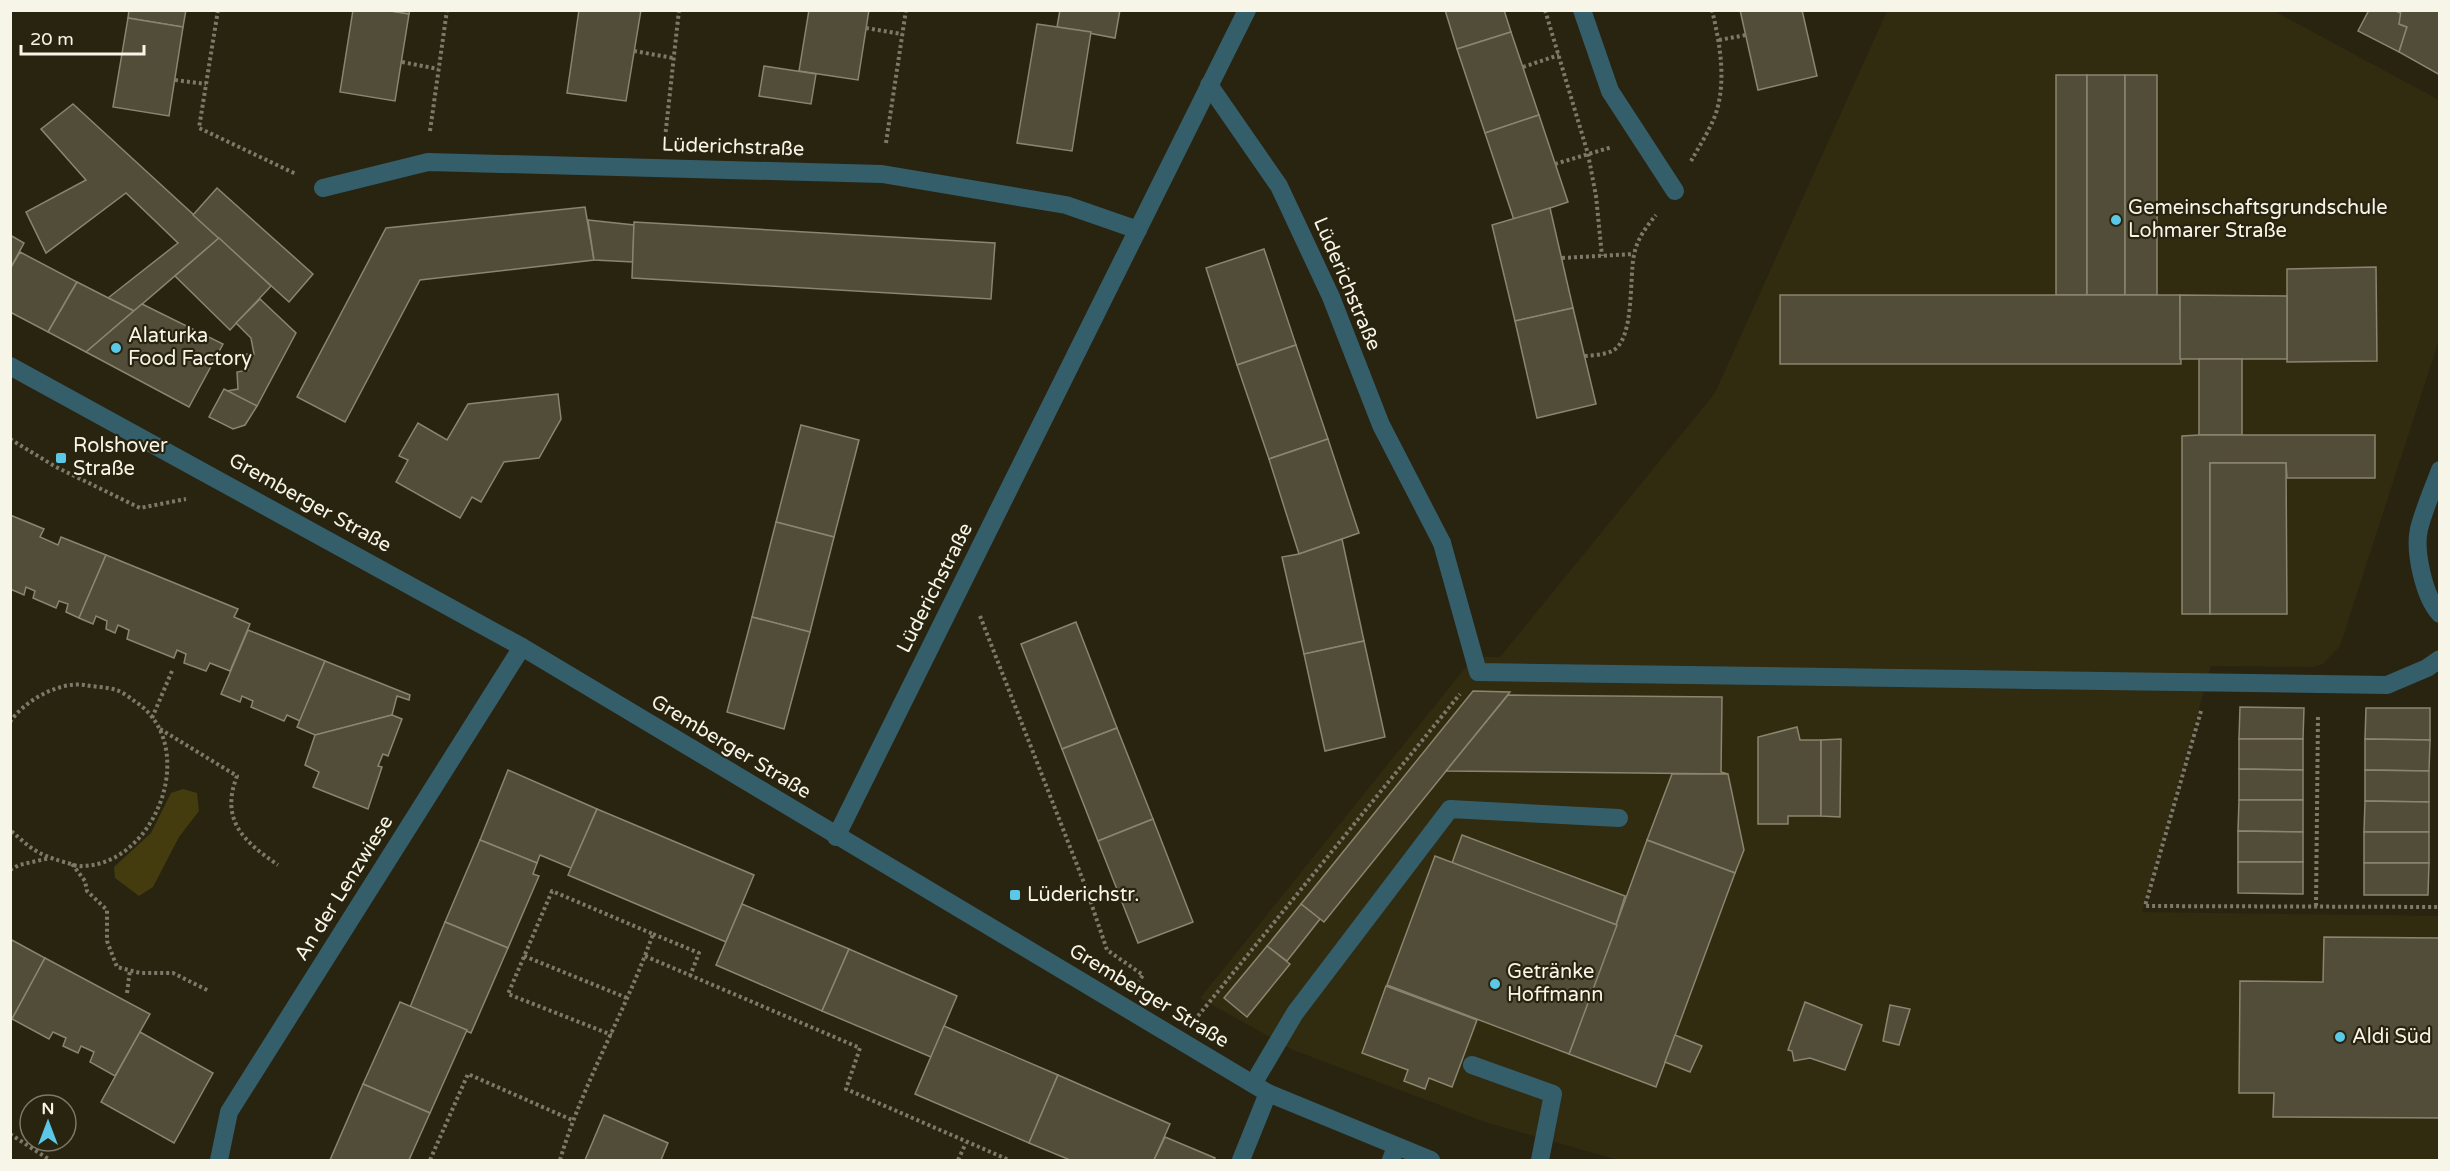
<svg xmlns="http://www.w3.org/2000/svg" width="2450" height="1171" viewBox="0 0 2450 1171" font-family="'Varela Round',sans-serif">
<rect width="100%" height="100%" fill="#282410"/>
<polygon fill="#312b10" points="1887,11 2274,11 2439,100 2439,340 2340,646 2323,664 2313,667 2211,666 2142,912 2439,916 2439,1160 1618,1160 1485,1122 1293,1050 1200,998 1474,657 1500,657 1715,393"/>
<polygon fill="#443b0f" points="183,789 197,793 199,811 179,837 153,887 139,896 115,878 114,867 151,833 171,793"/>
<g fill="#524d38" stroke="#8a856f" stroke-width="1.5">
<polygon points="129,10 186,10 183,27 128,18"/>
<polygon points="353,10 385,10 409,14 395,101 340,92"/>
<polygon points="385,10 410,10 409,14"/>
<polygon points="579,10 641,10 626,101 567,93"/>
<polygon points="809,10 869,10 858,80 799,71"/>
<polygon points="1060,10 1120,10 1115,38 1057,27"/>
<polygon points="1445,10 1504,10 1511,32 1457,49"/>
<polygon points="1740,10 1802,10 1817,76 1758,90"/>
<polygon points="2369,10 2393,10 2403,14 2399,24 2407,27 2399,52 2358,31"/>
<polygon points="2401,10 2440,10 2440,75 2399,52 2407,27 2399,24"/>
<polygon points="128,18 183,27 169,116 113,107"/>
<polygon points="1037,24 1091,32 1072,151 1017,143"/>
<polygon points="1511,32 1539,115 1485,133 1457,49"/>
<polygon points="764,66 816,74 811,104 759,96"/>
<rect x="2056" y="75" width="31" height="220"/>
<rect x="2087" y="75" width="38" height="220"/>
<rect x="2125" y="75" width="32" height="220"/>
<polygon points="73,104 219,238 134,311 108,298 178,243 126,193 46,253 26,212 86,180 41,129"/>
<polygon points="1539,115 1568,202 1514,220 1485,133"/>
<polygon points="217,188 313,274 289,302 193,215"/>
<polygon points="585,207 594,260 420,280 345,422 297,397 386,228"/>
<polygon points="1550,208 1573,308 1515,321 1492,225"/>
<polygon points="588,220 634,225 633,262 594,260"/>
<polygon points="634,222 995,243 991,299 632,278"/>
<polygon points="10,235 24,243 10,269"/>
<polygon points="219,238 271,286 230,330 175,276"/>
<polygon points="1264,249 1296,345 1237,365 1206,268"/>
<polygon points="20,252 77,282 48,332 10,312 10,269"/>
<polygon points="2376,267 2377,361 2287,362 2287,269"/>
<polygon points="77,282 134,311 86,352 48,332"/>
<polygon points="1780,295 2180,295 2181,364 1780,364"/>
<polygon points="2180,295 2287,296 2287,359 2180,359"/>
<polygon points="260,299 296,333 257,406 226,391 238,389 237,372 248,370 247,354 254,354 251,338 236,323"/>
<polygon points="142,304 223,344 189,407 86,352"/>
<polygon points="1573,308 1596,404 1537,418 1515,321"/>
<polygon points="1296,345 1328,439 1269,459 1237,365"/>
<rect x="2199" y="359" width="43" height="76"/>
<polygon points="224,389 257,406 245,425 233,429 209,417"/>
<polygon points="558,394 561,419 539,458 504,462 481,502 472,497 460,518 396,482 408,460 399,456 418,423 447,440 468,404"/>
<polygon points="801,425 859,440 834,537 776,522"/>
<polygon points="2199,435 2375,435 2375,478 2287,478 2286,463 2210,463 2210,614 2182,614 2182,436"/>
<polygon points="1328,439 1359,533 1299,554 1269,459"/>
<polygon points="2210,463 2286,463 2287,614 2210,614"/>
<polygon points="10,515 44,529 40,537 58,545 61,537 106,555 79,618 66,612 68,604 59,601 56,608 33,598 35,591 26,587 24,595 10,589"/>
<polygon points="776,522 834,537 810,632 752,617"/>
<polygon points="1342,539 1364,641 1304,654 1282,557 1299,554"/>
<polygon points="106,555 238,609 234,617 250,624 230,671 210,663 206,671 184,663 186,654 177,650 174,658 127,639 129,630 118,625 115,633 106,629 107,621 96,616 93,624 79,618"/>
<polygon points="752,617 810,632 784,729 727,712"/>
<polygon points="1076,622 1117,728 1062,749 1021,644"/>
<polygon points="248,630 325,661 300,721 287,715 284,721 251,707 253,701 242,696 240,702 221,694"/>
<polygon points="1364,641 1385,737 1325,751 1304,654"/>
<polygon points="325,661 410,695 409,700 397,696 392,715 315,735 297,727"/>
<polygon points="1473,691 1510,692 1324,922 1301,904"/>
<polygon points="1508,695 1722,697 1721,772 1728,774 1446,771"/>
<polygon points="2240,707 2304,708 2303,739 2239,739"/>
<polygon points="2366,708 2430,708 2430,740 2365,739"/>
<polygon points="392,715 402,719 388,756 383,754 378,766 382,767 368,809 313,787 319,772 305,765 315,735"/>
<polygon points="1797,727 1800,740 1821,740 1821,816 1788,816 1788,824 1758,824 1758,737"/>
<polygon points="1117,728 1153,819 1098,841 1062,749"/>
<polygon points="1841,739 1840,817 1821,816 1821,740"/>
<polygon points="2239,739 2303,739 2303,770 2239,769"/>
<polygon points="2365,739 2430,740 2429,771 2365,770"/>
<polygon points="2239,769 2303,770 2303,800 2239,800"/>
<polygon points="508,770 597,809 571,868 540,855 537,863 480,840"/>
<polygon points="2365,770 2429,771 2429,802 2365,801"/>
<polygon points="1672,774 1728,774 1744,850 1735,873 1647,840"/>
<polygon points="2239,800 2303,800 2303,832 2238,831"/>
<polygon points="2365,801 2429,802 2429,832 2364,832"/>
<polygon points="597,809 754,875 726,942 568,875"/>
<polygon points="1153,819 1193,922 1138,943 1098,841"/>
<polygon points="2238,831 2303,832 2303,862 2238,862"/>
<rect x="2364" y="832" width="65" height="31"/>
<polygon points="1462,835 1625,896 1616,925 1452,863"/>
<polygon points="480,840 537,863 533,874 539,876 508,948 445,922"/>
<polygon points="1647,840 1735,873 1656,1087 1569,1054"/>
<polygon points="1435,856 1617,925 1569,1054 1387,985"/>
<polygon points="2238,862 2303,862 2303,894 2238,893"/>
<polygon points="2364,863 2429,863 2428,895 2364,895"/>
<polygon points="742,904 849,949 822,1011 716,965"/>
<polygon points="1301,904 1320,919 1287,961 1267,946"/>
<polygon points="445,922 508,948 471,1033 410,1007"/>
<polygon points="2324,937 2440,938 2440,1118 2273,1117 2274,1093 2239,1093 2240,981 2323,982"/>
<polygon points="10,939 45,958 12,1019 10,1018"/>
<polygon points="1267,946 1290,964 1247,1017 1224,998"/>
<polygon points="849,949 957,996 931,1057 822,1011"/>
<polygon points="45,958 150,1014 115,1076 90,1062 94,1052 81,1046 78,1053 63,1046 66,1038 53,1032 49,1039 12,1019"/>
<polygon points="1386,986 1477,1020 1452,1087 1429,1078 1425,1089 1404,1081 1408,1070 1362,1053"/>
<polygon points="400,1002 467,1030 430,1113 363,1084"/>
<polygon points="1805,1002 1862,1025 1845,1070 1810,1058 1794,1061 1792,1051 1788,1050"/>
<polygon points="1890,1005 1910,1009 1899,1045 1883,1041"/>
<polygon points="944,1026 1058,1075 1029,1143 915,1094"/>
<polygon points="140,1032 213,1073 174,1143 101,1102"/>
<polygon points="1675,1035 1702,1046 1690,1072 1665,1062"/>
<polygon points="1058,1075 1170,1124 1154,1160 1070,1160 1029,1143"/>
<polygon points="363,1084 430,1113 409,1160 330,1160"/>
<polygon points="604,1115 668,1143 661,1160 585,1160"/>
<polygon points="1165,1137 1215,1158 1214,1160 1154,1160"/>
</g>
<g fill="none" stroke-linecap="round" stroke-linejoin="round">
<g stroke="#7c7968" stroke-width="4" stroke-dasharray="3 3" stroke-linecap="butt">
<polyline points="218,10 199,128 296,174"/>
<polyline points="1545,10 1588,154 1596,196 1602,256"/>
<polyline points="866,28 902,34"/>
<polyline points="1719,40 1746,35"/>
<polyline points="634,51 673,58"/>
<polyline points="402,62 438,69"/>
<polyline points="1523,67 1559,55"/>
<polyline points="175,80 206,84"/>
<polyline points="430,131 447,10"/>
<polyline points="665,138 679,10"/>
<polyline points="886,143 906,10"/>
<path d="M1691 161C1699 147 1709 131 1715 116 1727 82 1720 44 1712 10"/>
<polyline points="1555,164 1612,147"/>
<polyline points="1562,258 1634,254"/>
<path d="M1585 356C1593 355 1604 355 1612 351 1635 340 1629 278 1634 255 1637 239 1646 227 1656 215"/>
<polyline points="10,439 56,467 140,508 186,499"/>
<polyline points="980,616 1086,888 1107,950 1143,975 1139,981"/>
<polyline points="2201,711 2145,906 2440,907"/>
<polyline points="152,718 172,671"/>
<path d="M10 722C24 701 59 681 85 685 95 687 107 687 116 690 123 692 130 698 136 702 201 746 156 865 82 866 76 867 70 863 64 862 36 854 32 849 10 830"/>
<path d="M160 729 237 776C220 820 243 841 278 865"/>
<polyline points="72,864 85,881 87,891 107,910 107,941 117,967 140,973 173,973 209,991"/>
<polyline points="10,870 19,865 50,858"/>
<polyline points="2316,906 2318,715"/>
<polyline points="653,934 699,953 690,976"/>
<polyline points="524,956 627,998"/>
<polyline points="645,956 860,1048 846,1089 1009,1160"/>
<polyline points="127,993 130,970"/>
<polyline points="1198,1016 1460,694"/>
<polyline points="10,1134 50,1160"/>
<polyline points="430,1160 468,1074 572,1120"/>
<path d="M560 1160C583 1082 626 1011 653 934L552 891 508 994 612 1035"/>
<polyline points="958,1160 966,1143"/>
</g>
<g stroke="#355e6b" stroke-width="18">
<polyline points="1442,543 1478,672 2387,685 2427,668 2440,659"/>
<polyline points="1472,1065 1553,1094 1540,1160"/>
<polyline points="1253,1084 1295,1013 1450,809 1619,818"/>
<polyline points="1241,1160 1268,1093"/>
<polyline points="1391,1160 1396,1147"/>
</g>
<g stroke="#355e6b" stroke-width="18">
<polyline points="1582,10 1610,91 1675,191"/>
<polyline points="1209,85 1279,186 1331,297 1381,425 1442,543"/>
<polyline points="323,188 428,162 882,174 1066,205 1138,230"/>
<path d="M2440 470C2433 489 2424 509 2419 529 2414 551 2424 597 2440 614"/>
<polyline points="836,837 1247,10"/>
<polyline points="219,1160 229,1112 522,647"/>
</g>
<polyline stroke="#355e6b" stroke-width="18" points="10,366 522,647 1268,1093 1431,1160"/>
</g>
<g fill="#5bc8e7" stroke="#282410" stroke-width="2">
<circle cx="2116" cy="220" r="6"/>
<circle cx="116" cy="348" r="6"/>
<rect x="55" y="452" width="12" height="12" rx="3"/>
<rect x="1009" y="889" width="12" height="12" rx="3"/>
<circle cx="1495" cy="984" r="6"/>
<circle cx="2340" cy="1037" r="6"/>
</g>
<g text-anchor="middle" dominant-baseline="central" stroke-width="4.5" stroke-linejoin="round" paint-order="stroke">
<g font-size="20" fill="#f7f5e8" stroke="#282410">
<text transform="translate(733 147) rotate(2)">Lüderichstraße</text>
<text transform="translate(1347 284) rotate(67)">Lüderichstraße</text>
<text transform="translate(310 503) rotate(29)">Gremberger Straße</text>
<text transform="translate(935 588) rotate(-63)">Lüderichstraße</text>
<text transform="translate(731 747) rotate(31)">Gremberger Straße</text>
<text transform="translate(344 888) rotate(-58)">An der Lenzwiese</text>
<text transform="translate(1149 996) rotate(31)">Gremberger Straße</text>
</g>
<g font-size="20" fill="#f7f5e8" stroke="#282410" text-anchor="start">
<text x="2128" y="208">Gemeinschaftsgrundschule<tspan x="2128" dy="23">Lohmarer Straße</tspan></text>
<text x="128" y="336">Alaturka<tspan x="128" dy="23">Food Factory</tspan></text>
<text x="73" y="446">Rolshover<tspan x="73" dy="23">Straße</tspan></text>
<text x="1027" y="895">Lüderichstr.</text>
<text x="1507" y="972">Getränke<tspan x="1507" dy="23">Hoffmann</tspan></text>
<text x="2352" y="1037">Aldi Süd</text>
</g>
</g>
<rect width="2450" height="1171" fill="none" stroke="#f7f5e8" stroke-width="24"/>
<g transform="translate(48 1123)"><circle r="28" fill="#282410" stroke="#7b7866" stroke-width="1.5"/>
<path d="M0-4.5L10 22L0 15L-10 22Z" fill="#5bc8e7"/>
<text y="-9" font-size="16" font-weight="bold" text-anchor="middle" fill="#f7f5e8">N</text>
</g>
<path d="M21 45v9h123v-9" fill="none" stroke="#f7f5e8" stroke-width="3"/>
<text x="30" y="45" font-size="18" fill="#f7f5e8" stroke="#282410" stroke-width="4.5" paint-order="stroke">20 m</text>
</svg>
